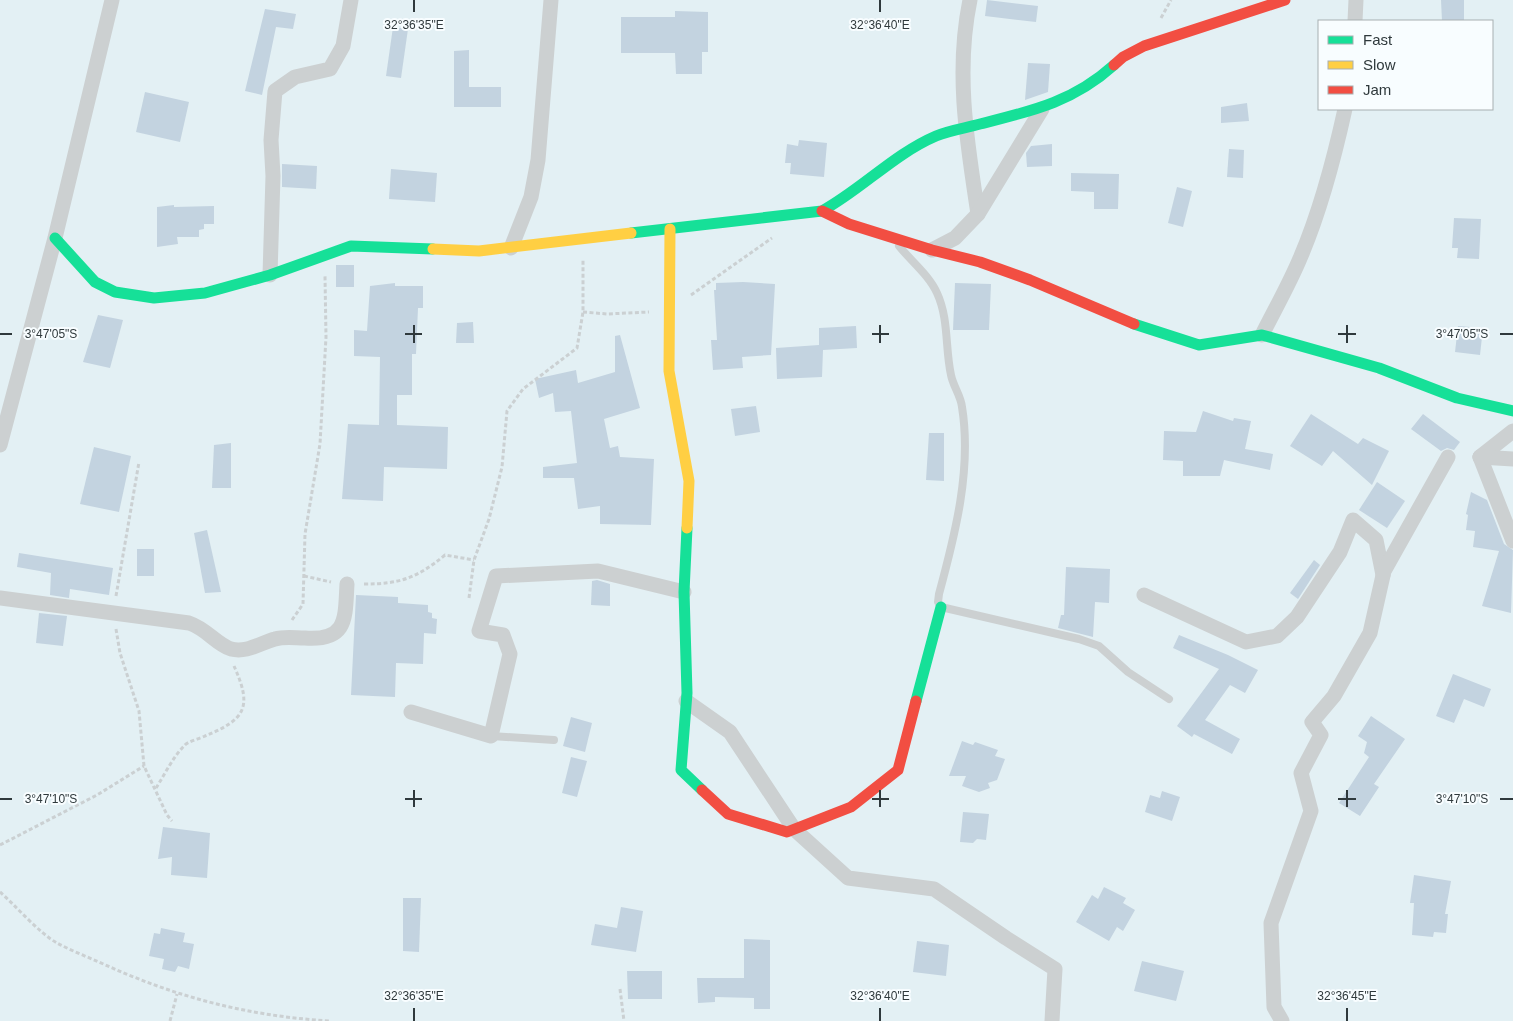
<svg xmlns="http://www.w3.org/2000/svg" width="1513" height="1021" viewBox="0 0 1513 1021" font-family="Arial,sans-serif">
<rect width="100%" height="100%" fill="#e3f0f4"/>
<g fill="#c3d3e0">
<polygon points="987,0 1038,6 1036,22 985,16"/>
<polygon points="1441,0 1464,0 1464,21 1442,21"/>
<polygon points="265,9 296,14 293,29 276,27 262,95 245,91"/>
<polygon points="675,11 708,12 708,52 702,52 702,74 676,74 675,53 621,53 621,17 675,17"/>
<polygon points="393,27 408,29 401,78 386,76"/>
<polygon points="469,50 469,87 501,87 501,107 454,107 454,51"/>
<polygon points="1028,63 1050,64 1048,92 1025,100"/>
<polygon points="145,92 189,102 180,142 136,132"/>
<polygon points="1247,103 1249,121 1221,123 1221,107"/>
<polygon points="799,140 827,143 824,177 790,174 791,163 785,163 787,144 798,146"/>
<polygon points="1052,144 1052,166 1027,167 1026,153 1031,146"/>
<polygon points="1229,149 1244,150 1243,178 1227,177"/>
<polygon points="282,164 317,166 316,189 282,187"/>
<polygon points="391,169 437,173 435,202 389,199"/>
<polygon points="1071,173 1119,174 1118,209 1094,209 1094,192 1071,191"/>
<polygon points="1177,187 1192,191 1183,227 1168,223"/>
<polygon points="174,205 174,207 214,206 214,224 204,224 204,229 199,230 199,237 177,237 178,244 157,247 157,207"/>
<polygon points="1454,218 1481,219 1479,259 1457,258 1458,248 1452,248"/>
<rect x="336" y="265" width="18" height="22"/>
<polygon points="743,282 775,284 771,355 742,357 743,368 713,370 711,340 717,340 714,290 716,290 716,283"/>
<polygon points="395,283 395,286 423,286 423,308 418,308 416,354 412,354 412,395 397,395 397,425 448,427 447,469 384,467 383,501 342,499 348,424 379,425 380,357 354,356 354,330 367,331 370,286"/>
<polygon points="955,283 991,284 989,330 953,330"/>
<polygon points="98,315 123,320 110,368 83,362"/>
<polygon points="473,322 474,343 456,343 457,323"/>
<polygon points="856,326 857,348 823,350 822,377 777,379 776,348 819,345 819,328"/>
<polygon points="1458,326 1483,328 1480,355 1455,352"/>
<polygon points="620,335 640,408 604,419 610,448 618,446 620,457 654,459 651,525 600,524 600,506 578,509 574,478 543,478 543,467 577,463 571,411 555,412 553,393 539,398 535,379 576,370 578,383 615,372 615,336"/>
<polygon points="756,406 760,432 735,436 731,409"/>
<polygon points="1203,411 1233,421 1234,418 1251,421 1245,449 1273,454 1270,470 1224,460 1220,476 1183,476 1183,461 1163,460 1164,431 1196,432"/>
<polygon points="1311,414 1358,444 1363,438 1389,451 1372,485 1333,451 1322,466 1290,446"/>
<polygon points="1423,414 1460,442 1454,450 1447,448 1441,451 1411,429"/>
<polygon points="929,433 944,433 944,481 926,480"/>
<polygon points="231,443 231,488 212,488 214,445"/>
<polygon points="94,447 131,456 119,512 80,504"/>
<polygon points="1377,482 1405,501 1387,528 1359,510"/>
<polygon points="1471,492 1487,500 1504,544 1513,550 1511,613 1482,606 1499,551 1473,547 1475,531 1466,530 1468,515 1466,514"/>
<polygon points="207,530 221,592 205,593 194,533"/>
<rect x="137" y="549" width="17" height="27"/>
<polygon points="19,553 113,568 109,595 70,589 69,598 50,595 51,573 17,567"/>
<polygon points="1314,560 1320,565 1298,599 1290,593"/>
<polygon points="1066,567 1110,569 1109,603 1095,602 1093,637 1058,628 1061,615 1064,615"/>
<polygon points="597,580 610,584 610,606 591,605 592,581"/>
<polygon points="356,595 398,597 398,603 428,605 428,612 432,613 432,618 437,619 436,634 424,633 423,664 396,663 395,697 351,695"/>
<polygon points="39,613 67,616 63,646 36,643"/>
<polygon points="1179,635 1228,655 1258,670 1245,693 1230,685 1205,720 1240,739 1232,754 1194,734 1192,737 1177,726 1219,669 1173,648"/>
<polygon points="1453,674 1491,689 1484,707 1464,699 1454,723 1436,716"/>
<polygon points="1371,716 1405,739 1374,784 1379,787 1360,816 1339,803 1369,757 1364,753 1367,742 1358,736"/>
<polygon points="571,717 592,723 585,752 563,746"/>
<polygon points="962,741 973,745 975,742 998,750 995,756 1005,759 997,780 988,783 990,788 979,792 962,786 966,776 949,776"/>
<polygon points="571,757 587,761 577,797 562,793"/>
<polygon points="1162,791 1180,797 1172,821 1145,812 1150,795 1160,798"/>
<polygon points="963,812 989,814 986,840 977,839 973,843 960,842"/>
<polygon points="163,827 210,833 207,878 171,875 172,857 158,859"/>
<polygon points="1414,875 1451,881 1445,914 1448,914 1446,933 1434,932 1433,937 1412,935 1414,903 1410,903"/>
<polygon points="1104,887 1126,898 1123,903 1135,910 1123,931 1117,927 1109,941 1076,922 1092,895 1098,899"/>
<polygon points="403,898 421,898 419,952 403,951"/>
<polygon points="621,907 643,911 636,952 591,945 595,924 617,928"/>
<polygon points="161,928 185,933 183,942 194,944 189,969 178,966 175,972 162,969 164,959 149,956 154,933 160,934"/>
<polygon points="744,939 770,940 770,1009 754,1009 754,998 715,997 715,1002 698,1003 697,978 744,978"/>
<polygon points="917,941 949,945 946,976 913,972"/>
<polygon points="1142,961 1184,971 1176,1001 1134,991"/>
<polygon points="627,971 662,971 662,999 628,999"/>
</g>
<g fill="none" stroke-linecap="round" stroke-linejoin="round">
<g stroke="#cbd0d2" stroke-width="3" stroke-dasharray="4 2.5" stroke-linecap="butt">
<polyline points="1161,18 1171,0"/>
<polyline points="691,295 772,238"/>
<polyline points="583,312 607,314 649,312"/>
<polyline points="304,576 331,582"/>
<path d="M364 584C400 584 417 578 445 555L474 560"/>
<polyline points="116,596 139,462"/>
<polyline points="469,598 474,560 489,519 502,467 507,411 523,389 577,348 583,312 583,259"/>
<polyline points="292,620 303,604 305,534 320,444 326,337 325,276"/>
<polyline points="116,629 120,653 139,711 144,766 167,815 172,821"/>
<path d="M156 788C165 774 173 757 184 746 188 741 199 739 205 736 247 719 252 706 234 666"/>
<polyline points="0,845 97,795 144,766"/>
<path d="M0 892C16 906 39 933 57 943 70 950 85 956 99 962 175 997 247 1016 330 1021"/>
<polyline points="620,989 624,1021"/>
<polyline points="170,1021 177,994"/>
</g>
<g stroke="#ccd0d1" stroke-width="8">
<path d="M899 246C911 261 929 275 937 293 949 319 945 348 951 375 953 386 961 396 962 407 972 469 955 535 939 594L938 602 941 607 1079 639 1099 646 1128 672 1169 699"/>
<polyline points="491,736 554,740"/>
</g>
<g stroke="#ccd0d1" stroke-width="15">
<path d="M970 0C955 72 967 142 978 214"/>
<polyline points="1355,21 1356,0"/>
<polyline points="511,248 531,197 538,160 551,0"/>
<polyline points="932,250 955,238 978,214 1042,109"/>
<polyline points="270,275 273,176 271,140 275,91 295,77 330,69 343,46 351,0"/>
<path d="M1262 335C1275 309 1290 283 1301 256 1321 209 1334 159 1345 109"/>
<polyline points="0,445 55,238 112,0"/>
<polyline points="1480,457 1513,541"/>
<polyline points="1480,457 1513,431"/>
<polyline points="1480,457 1513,459"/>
<polyline points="1144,595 1246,642 1277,636 1297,617 1340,552 1353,520 1376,540 1383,575"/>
<path d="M0 598 189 623C207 629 216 644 231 649 247 653 260 643 275 639 285 636 295 638 305 638 348 641 345 618 347 584"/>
<polyline points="686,701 730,732 794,829 848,878 934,889 1006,938 1055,969 1052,1021"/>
<polyline points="411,712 491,736 510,654 503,635 479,631 496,576 598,571 684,592"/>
<polyline points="1282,1021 1274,1007 1271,923 1311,811 1301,773 1321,735 1312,722 1334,696 1370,633 1384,571 1448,457"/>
</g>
<g stroke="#16e098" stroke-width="11">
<path d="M631 233 822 211C862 189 894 154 936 136 950 130 966 128 980 124 1032 111 1073 102 1114 65"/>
<polyline points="55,238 95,282 115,292 154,298 205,293 270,275 351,246 433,249"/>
<polyline points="1134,324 1199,345 1262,335 1379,368 1457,398 1513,411"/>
<polyline points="687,528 684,592 687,693 681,770 702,790"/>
<polyline points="916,701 941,607"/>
</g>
<g stroke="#ffcf43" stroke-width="11">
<polyline points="670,229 669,371 689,481 687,528"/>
<polyline points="433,249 479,251 631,233"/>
</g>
<g stroke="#f24e42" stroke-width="11">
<polyline points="1114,65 1123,57 1144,46 1285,0"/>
<polyline points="822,211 849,224 932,250 980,262 1030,280 1134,324"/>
<polyline points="702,790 728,814 787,832 851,807 898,770 916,701"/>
</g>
</g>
<path fill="none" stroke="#2f393c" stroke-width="2" d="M414 0V12M880 0V12M414 325V343M880 325V343M1347 325V343M0 334H12M405 334H422M872 334H889M1338 334H1356M1500 334H1513M414 790V807M880 790V807M1347 790V807M0 799H12M405 799H422M872 799H889M1338 799H1356M1500 799H1513M414 1008V1021M880 1008V1021M1347 1008V1021"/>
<g font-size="12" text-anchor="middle" fill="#2f393c" stroke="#f8fdff" stroke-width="4" stroke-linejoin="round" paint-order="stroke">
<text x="414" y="29">32°36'35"E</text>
<text x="880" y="29">32°36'40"E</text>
<text x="51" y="338">3°47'05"S</text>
<text x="1462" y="338">3°47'05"S</text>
<text x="51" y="803">3°47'10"S</text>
<text x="1462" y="803">3°47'10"S</text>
<text x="414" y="1000">32°36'35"E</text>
<text x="880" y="1000">32°36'40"E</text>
<text x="1347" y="1000">32°36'45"E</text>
</g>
<rect x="1318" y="20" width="175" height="90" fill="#f8fdff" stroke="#a8afb1"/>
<rect x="1328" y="36" width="25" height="8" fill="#16e098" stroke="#a8afb1"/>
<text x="1363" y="45" font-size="15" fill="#2f393c">Fast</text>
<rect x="1328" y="61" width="25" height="8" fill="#ffcf43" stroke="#a8afb1"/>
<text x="1363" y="70" font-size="15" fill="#2f393c">Slow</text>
<rect x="1328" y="86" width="25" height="8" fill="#f24e42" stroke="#a8afb1"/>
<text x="1363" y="95" font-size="15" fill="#2f393c">Jam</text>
</svg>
